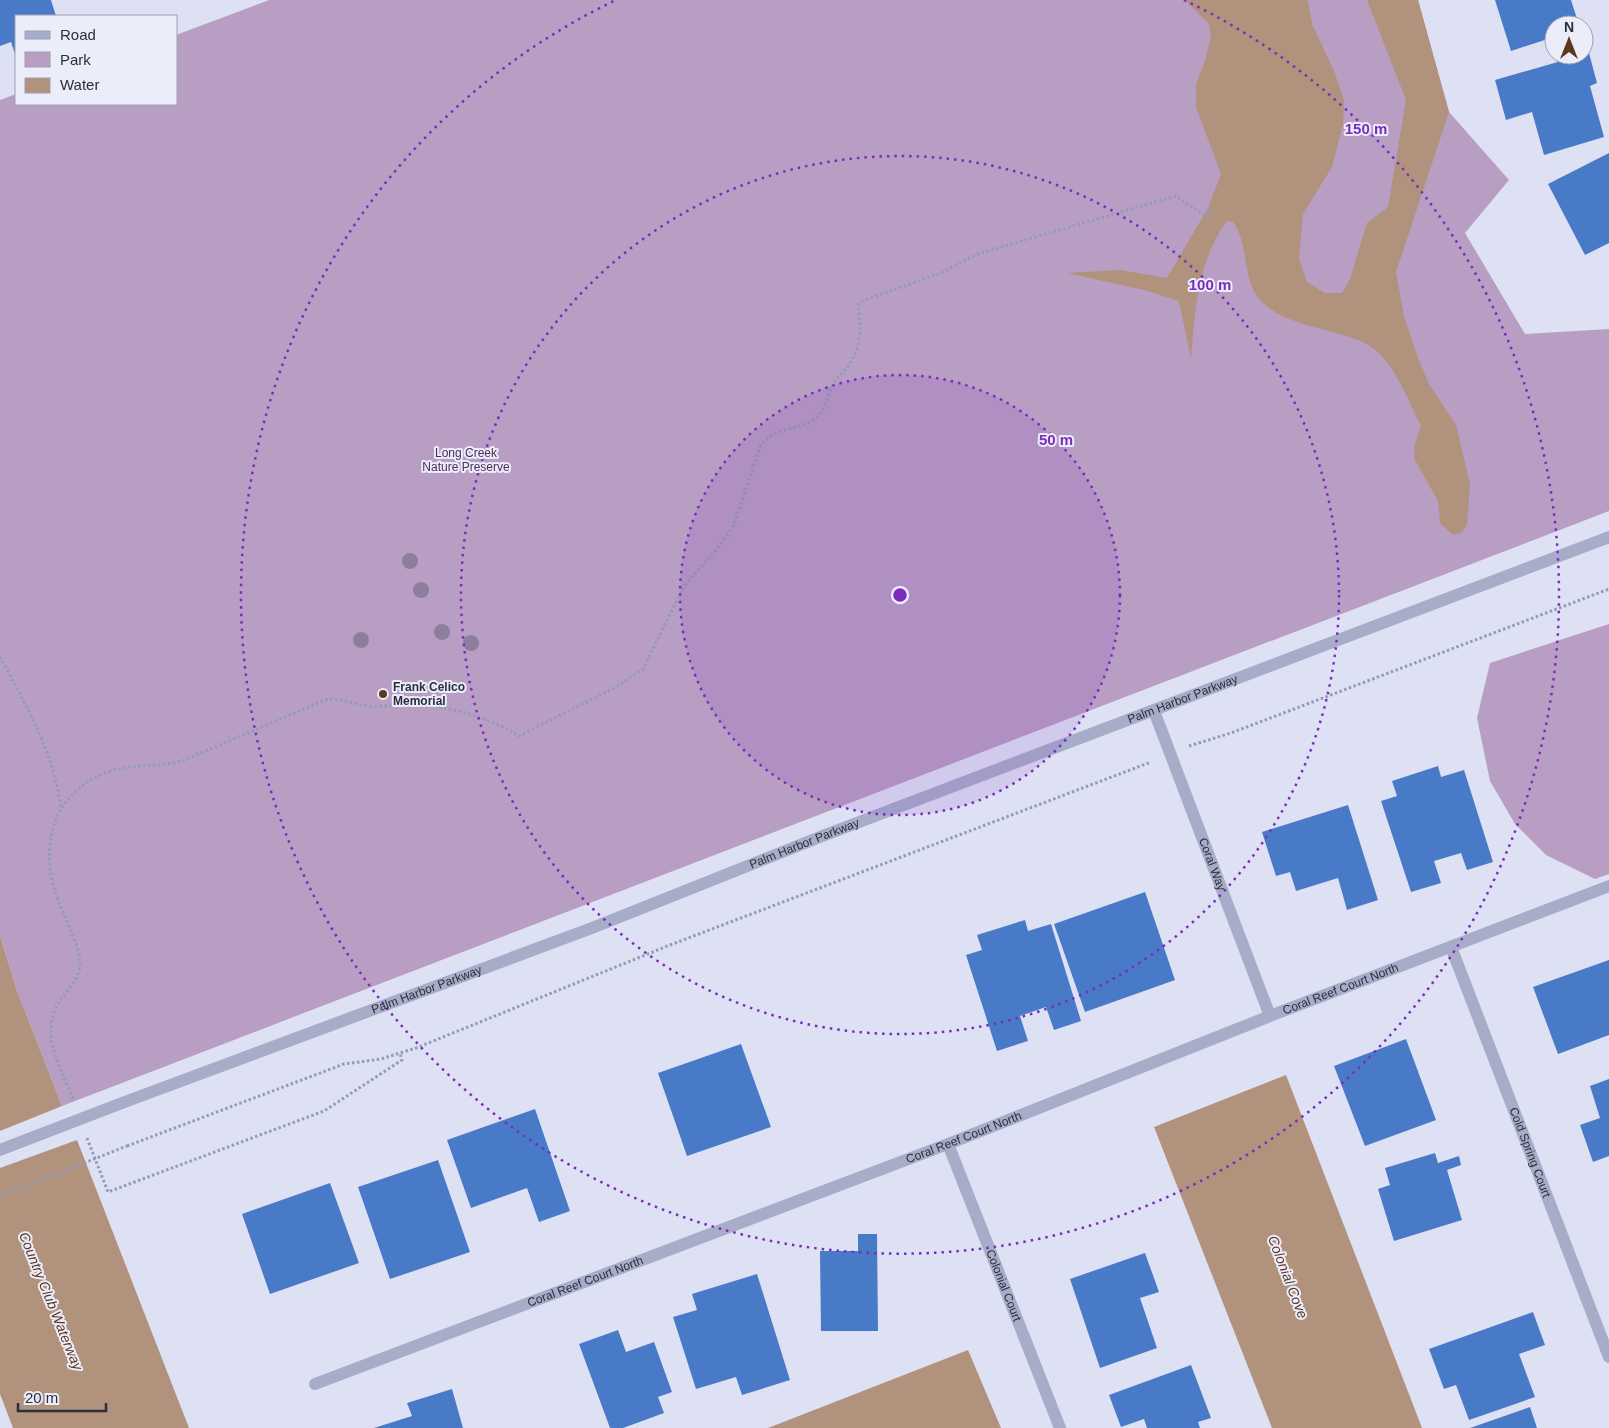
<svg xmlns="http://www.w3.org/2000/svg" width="1609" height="1428" viewBox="0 0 1609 1428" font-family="Helvetica,sans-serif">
<rect width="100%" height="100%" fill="#dee1f3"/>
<g fill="#b89ec3">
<polygon points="269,0 1418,0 1449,112 1509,180 1465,233 1525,334 1609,329 1609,511 62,1106 17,991 0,936 0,100 16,94 16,104 176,104 176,35"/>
<polygon points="1609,624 1609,874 1595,879 1546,855 1515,824 1490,781 1477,718 1490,663"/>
</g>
<g fill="#b1927d">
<path d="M1185 0H1308L1312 24 1334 71 1344 100 1343 124 1332 167 1303 214 1299 259 1307 282 1325 293H1342L1350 279 1367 223 1388 207 1406 100 1367 0H1418L1449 112 1396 272 1404 316 1418 358 1429 384 1456 425 1470 484 1467 525 1462 532 1453 535 1440 523 1438 501 1414 458 1415 444 1421 426C1409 402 1398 372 1379 353 1355 328 1290 332 1261 301 1241 280 1250 244 1233 222L1227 221C1197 261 1195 312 1191 359L1179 301 1144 290 1067 273 1120 270 1167 278 1208 208 1221 174 1196 107V84L1205 61 1211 37 1209 24Z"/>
<polygon points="0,936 17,991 62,1106 0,1131"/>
<polygon points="1286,1075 1422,1428 1272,1428 1154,1127"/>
<polygon points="77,1140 189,1428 13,1428 0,1394 0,1168"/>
<polygon points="968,1350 1001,1428 768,1428"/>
</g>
<g fill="#487ac8">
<polygon points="0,0 51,0 56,16 16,16 16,57 11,42 0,46"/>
<polygon points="1495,0 1571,0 1579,25 1554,25 1554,37 1511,51"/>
<polygon points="1589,53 1597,83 1590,86 1604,137 1544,155 1532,112 1506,120 1495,80"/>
<polygon points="1609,153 1609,243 1585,255 1548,184"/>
<polygon points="1438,766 1441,777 1464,770 1493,862 1467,870 1461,853 1434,861 1441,883 1411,892 1381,801 1397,796 1392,781"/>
<polygon points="1348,805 1378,900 1347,910 1338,878 1296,891 1290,872 1276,876 1262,832"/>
<polygon points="1145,892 1175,980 1085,1012 1054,924"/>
<polygon points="1025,920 1028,931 1051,924 1081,1021 1054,1030 1046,1007 1020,1016 1028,1041 997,1051 966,955 982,950 977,935"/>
<polygon points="1609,960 1609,1035 1558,1054 1533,987"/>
<polygon points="1406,1039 1436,1120 1365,1146 1334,1066"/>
<polygon points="741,1044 771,1127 687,1156 658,1073"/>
<polygon points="1609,1079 1609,1156 1593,1162 1580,1125 1600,1118 1590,1086"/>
<polygon points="535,1109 570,1211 539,1222 527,1188 471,1208 447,1140"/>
<polygon points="1435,1153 1438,1163 1459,1156 1461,1165 1447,1170 1462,1220 1394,1241 1378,1189 1390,1185 1385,1168"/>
<polygon points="438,1160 470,1252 390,1279 358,1187"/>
<polygon points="330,1183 359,1263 270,1294 242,1214"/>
<polygon points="858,1234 877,1234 878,1331 821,1331 820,1251 858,1251"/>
<polygon points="1145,1253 1159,1292 1140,1298 1157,1348 1100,1368 1070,1279"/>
<polygon points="757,1274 790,1380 742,1395 736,1377 696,1389 673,1317 697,1310 692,1294"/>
<polygon points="1533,1312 1545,1345 1519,1354 1535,1397 1469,1420 1456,1385 1444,1389 1429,1349"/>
<polygon points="618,1330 626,1352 654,1342 672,1392 658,1397 664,1413 623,1428 610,1428 579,1344"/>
<polygon points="1191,1365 1211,1418 1198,1422 1200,1428 1147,1428 1144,1419 1121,1427 1109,1395"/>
<polygon points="452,1389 463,1428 374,1428 412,1416 407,1403"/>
<polygon points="1530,1407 1537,1428 1470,1428"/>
</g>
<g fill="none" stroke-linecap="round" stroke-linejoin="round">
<g stroke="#949bb8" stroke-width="3" stroke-dasharray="2.5 2.5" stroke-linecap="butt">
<path d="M0 657C26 705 54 753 61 808"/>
<polyline points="1189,746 1231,733 1609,589"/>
<path d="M73 1099C60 1065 38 1033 61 999 69 988 80 978 80 963 79 942 61 912 55 891 39 838 57 787 114 770 137 764 160 767 182 761L325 700C341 697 352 704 367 706 379 708 392 704 405 704 445 705 485 715 519 736L616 687 643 669 684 586 721 544 733 527 760 447C774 426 796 432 814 419 826 410 827 398 832 386 836 377 844 372 849 365 862 346 861 326 858 305L862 301 941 273 973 256 994 249 1176 196 1207 217 1211 209"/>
<polyline points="87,1138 108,1192 324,1111 402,1060 400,1053"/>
<polyline points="127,1146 344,1064 381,1059 416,1048 670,945 1151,762"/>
</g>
<g stroke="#a7adc9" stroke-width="12">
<path id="s1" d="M1154 711 1270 1016"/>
<path id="s2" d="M1451 947 1609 1357"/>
<path id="s3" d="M122 1103 592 928 825 835 1609 537"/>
<path id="s4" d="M948 1144 1060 1428"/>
<path id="s5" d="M315 1384 948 1144 1270 1016 1609 886"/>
</g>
<polyline stroke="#949bb8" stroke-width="3" stroke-dasharray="2.5 2.5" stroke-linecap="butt" points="0,1196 127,1146"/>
<polyline stroke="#a7adc9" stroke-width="12" points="0,1150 122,1103"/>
</g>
<g fill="#8e7e9e">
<circle cx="410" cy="561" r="8"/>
<circle cx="421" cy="590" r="8"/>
<circle cx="442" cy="632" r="8"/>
<circle cx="361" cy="640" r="8"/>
<circle cx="471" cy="643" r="8"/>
</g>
<circle cx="900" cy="595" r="220" fill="#7b2cbf" fill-opacity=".12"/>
<g fill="none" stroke="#7b2cbf" stroke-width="2.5" stroke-dasharray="2.5 5">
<circle cx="900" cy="595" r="220"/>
<circle cx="900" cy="595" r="439"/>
<path d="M1184 0A659 659 0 1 1 616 0"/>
</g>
<circle fill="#5c391e" stroke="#ebedfa" stroke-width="2" cx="383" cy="694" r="5"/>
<g text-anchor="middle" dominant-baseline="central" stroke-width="4" stroke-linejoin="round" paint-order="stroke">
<g font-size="12" fill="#4c2d58" stroke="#ebedfa">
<text x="466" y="453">Long Creek<tspan x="466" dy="14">Nature Preserve</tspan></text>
</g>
<g font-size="12" font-weight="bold" fill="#2a2f39" stroke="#ebedfa" text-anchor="start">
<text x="393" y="687">Frank Celico<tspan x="393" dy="14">Memorial</tspan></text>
</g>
<g font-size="12" fill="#2a2f39" stroke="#ebedfa">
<text stroke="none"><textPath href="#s3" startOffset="1135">Palm Harbor Parkway</textPath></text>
<text stroke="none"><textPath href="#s3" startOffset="730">Palm Harbor Parkway</textPath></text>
<text stroke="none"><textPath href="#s1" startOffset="164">Coral Way</textPath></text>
<text stroke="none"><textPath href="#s3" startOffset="325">Palm Harbor Parkway</textPath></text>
<text stroke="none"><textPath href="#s5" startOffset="1099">Coral Reef Court North</textPath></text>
<text stroke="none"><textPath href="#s5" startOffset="694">Coral Reef Court North</textPath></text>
<text stroke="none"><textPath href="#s2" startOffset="220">Cold Spring Court</textPath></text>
<text stroke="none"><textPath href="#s5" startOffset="289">Coral Reef Court North</textPath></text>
<text stroke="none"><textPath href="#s4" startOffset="152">Colonial Court</textPath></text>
</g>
<g font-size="14" font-style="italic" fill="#5c391e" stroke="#ebedfa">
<text transform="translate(1288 1277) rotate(69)">Colonial Cove</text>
<text transform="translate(51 1301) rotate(68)">Country Club Waterway</text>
</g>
</g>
<circle cx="900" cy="595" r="8" fill="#7b2cbf" stroke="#ebedfa" stroke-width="2.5"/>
<g font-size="15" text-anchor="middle" font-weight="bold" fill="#7b2cbf" stroke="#ebedfa" stroke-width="4" stroke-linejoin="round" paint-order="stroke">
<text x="1366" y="134">150 m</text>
<text x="1210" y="290">100 m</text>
<text x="1056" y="445">50 m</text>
</g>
<rect x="15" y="15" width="162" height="90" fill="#ebedfa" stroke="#9ea1ad"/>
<rect x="25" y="31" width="25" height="8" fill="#a7adc9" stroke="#9ea1ad"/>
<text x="60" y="40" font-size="15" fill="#2a2f39">Road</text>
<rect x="25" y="52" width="25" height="15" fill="#b89ec3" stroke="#9ea1ad"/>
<text x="60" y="65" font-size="15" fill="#2a2f39">Park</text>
<rect x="25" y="78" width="25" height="15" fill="#b1927d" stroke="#9ea1ad"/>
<text x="60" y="90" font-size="15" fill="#2a2f39">Water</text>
<g transform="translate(1569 40)"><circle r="24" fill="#ebedfa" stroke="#9ea1ad"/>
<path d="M0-4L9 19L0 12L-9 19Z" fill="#5c391e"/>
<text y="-8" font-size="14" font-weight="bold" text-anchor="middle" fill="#2a2f39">N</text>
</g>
<path d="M18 1403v8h88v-8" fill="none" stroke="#2a2f39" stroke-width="2.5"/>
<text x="25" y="1403" font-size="15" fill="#2a2f39" stroke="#ebedfa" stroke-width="4" paint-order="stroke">20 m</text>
</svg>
